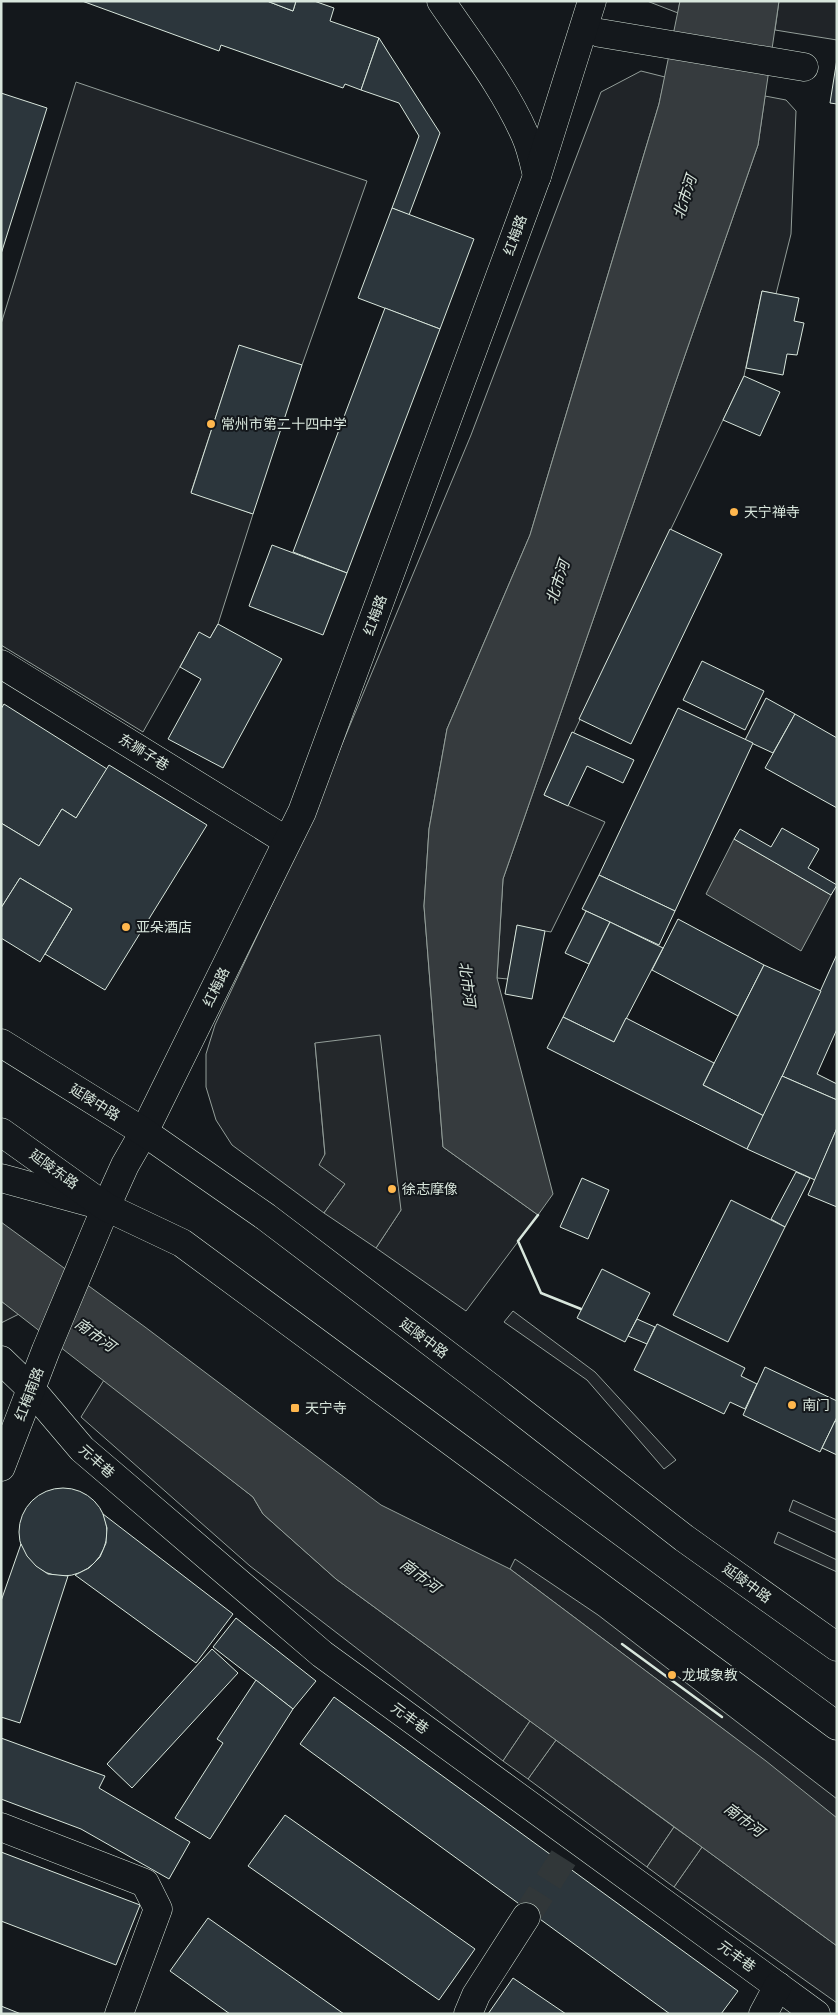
<svg xmlns="http://www.w3.org/2000/svg" width="838" height="2015" viewBox="0 0 838 2015" font-family="Roboto,'Noto Sans SC',sans-serif">
<rect width="100%" height="100%" fill="#14181c"/>
<g fill="#202428" stroke="#939e99">
<polygon points="647,1 680,1 678,13"/>
<polygon points="779,1 837,1 837,40 775,30"/>
<polygon points="641,71 665,77 659,104 530,535 447,729 429,829 424,906 443,1147 538,1215 466,1311 376,1248 401,1210 315,1043 325,1155 345,1184 324,1213 232,1145 216,1120 206,1087 206,1054 215,1025 300,845 471,435 601,92"/>
<polygon points="76,82 367,181 302,365 239,346 191,492 253,514 218,624 210,638 199,633 143,732 1,645 1,324"/>
<polygon points="765,96 786,100 796,111 791,234 776,294 762,291 744,376 544,795 605,822 551,932 517,926 508,979 497,978 503,879 758,145"/>
<polygon points="1,1301 19,1314 1,1323"/>
<polygon points="513,1311 595,1372 676,1460 664,1469 587,1380 504,1322"/>
<polygon points="104,1380 253,1497 263,1514 336,1579 530,1721 503,1761 250,1566 81,1417"/>
<polygon points="793,1500 837,1520 837,1533 789,1511"/>
<polygon points="778,1532 837,1560 837,1572 774,1543"/>
<polygon points="515,1559 598,1615 837,1799 837,1819 727,1732 510,1569"/>
<polygon points="556,1740 674,1827 647,1867 528,1779"/>
<polygon points="702,1847 837,1946 837,2003 674,1887"/>
</g>
<g fill="#24282b" stroke="#939e99">
<polygon points="380,1035 401,1210 376,1248 324,1213 345,1184 319,1165 325,1154 315,1043"/>
<polygon points="530,1721 556,1740 528,1779 503,1761"/>
<polygon points="674,1827 702,1847 674,1887 647,1867"/>
</g>
<g fill="#363b3e" stroke="#939e99">
<polygon points="680,1 779,1 758,145 503,879 497,978 553,1194 538,1215 443,1147 424,906 429,829 447,729 530,535 659,104"/>
<polygon points="734,839 831,895 801,951 706,894"/>
<polygon points="1,1222 145,1327 381,1505 510,1569 766,1761 837,1818 837,1946 336,1579 263,1514 253,1497 1,1301"/>
</g>
<g fill="#2c363c" stroke="#d8e6dc">
<polygon points="82,1 267,1 293,11 296,1 314,1 334,8 330,21 379,38 361,90 345,84 343,88 221,45 219,51"/>
<polygon points="267,1 296,1 293,11"/>
<polygon points="379,38 440,133 409,215 392,208 419,136 399,103 361,90"/>
<polygon points="837,59 837,104 830,103"/>
<polygon points="1,93 47,108 1,254"/>
<polygon points="392,208 474,239 440,329 358,298"/>
<polygon points="762,291 799,298 794,321 804,323 797,355 787,354 783,375 746,368"/>
<polygon points="385,308 440,329 347,573 293,552"/>
<polygon points="239,345 302,365 253,514 191,493"/>
<polygon points="744,376 780,392 760,436 723,420"/>
<polygon points="670,529 722,554 631,744 579,719"/>
<polygon points="272,545 347,573 323,635 249,606"/>
<polygon points="218,624 282,659 223,768 168,739 201,679 180,667 199,632 210,638"/>
<polygon points="702,661 764,691 745,730 683,700"/>
<polygon points="766,698 795,714 773,753 745,740"/>
<polygon points="4,704 107,769 76,818 62,809 39,846 1,823 1,709"/>
<polygon points="678,708 753,743 675,911 599,875"/>
<polygon points="795,714 837,738 837,808 765,768"/>
<polygon points="572,732 634,760 623,783 587,766 568,806 544,795"/>
<polygon points="109,765 207,825 105,990 45,954 72,909 20,878 1,908 1,823 39,846 62,809 76,818"/>
<polygon points="782,828 819,849 808,868 837,885 831,895 734,839 740,829 771,847"/>
<polygon points="599,875 675,911 659,945 582,909"/>
<polygon points="20,878 72,909 40,962 1,938 1,908"/>
<polygon points="586,911 610,922 589,964 565,953"/>
<polygon points="678,919 764,965 738,1016 652,970"/>
<polygon points="610,922 663,948 614,1042 563,1017"/>
<polygon points="517,925 545,931 532,999 505,994"/>
<polygon points="837,954 837,1029 817,1074 837,1084 837,1100 782,1076"/>
<polygon points="764,965 821,991 764,1116 703,1085"/>
<polygon points="563,1017 614,1042 626,1018 714,1063 703,1085 764,1116 747,1149 547,1048"/>
<polygon points="782,1076 837,1100 837,1128 815,1180 747,1149"/>
<polygon points="837,1128 837,1207 808,1195"/>
<polygon points="796,1172 810,1178 785,1227 771,1219"/>
<polygon points="582,1178 609,1190 588,1239 560,1227"/>
<polygon points="731,1200 785,1227 728,1342 673,1315"/>
<polygon points="602,1269 650,1293 625,1342 577,1318"/>
<polygon points="637,1319 655,1327 647,1344 628,1336"/>
<polygon points="657,1324 745,1368 741,1376 757,1384 745,1409 730,1402 724,1414 634,1370"/>
<polygon points="765,1367 837,1401 837,1417 820,1452 743,1415"/>
<polygon points="835,1421 837,1422 837,1455 822,1448"/>
<circle cx="63" cy="1532" r="44"/>
<polygon points="103,1514 233,1614 196,1663 75,1575 89,1568 100,1557 106,1543 107,1528"/>
<polygon points="21,1544 27,1556 36,1566 48,1574 68,1576 20,1723 1,1717 1,1601"/>
<polygon points="236,1618 316,1681 293,1709 213,1647"/>
<polygon points="212,1649 238,1673 132,1788 107,1764"/>
<polygon points="256,1680 293,1709 210,1839 175,1818 223,1743 217,1739"/>
<polygon points="334,1697 738,1991 721,2014 670,2014 300,1744"/>
<polygon points="1,1738 105,1776 99,1788 190,1842 169,1879 81,1829 1,1799"/>
<polygon points="285,1815 475,1949 439,2000 248,1866"/>
<polygon points="1,1852 140,1905 116,1965 1,1921"/>
<polygon points="208,1918 344,2014 230,2014 170,1971"/>
<polygon points="513,1978 566,2014 488,2014"/>
<polygon points="1,2006 21,2014 1,2014"/>
</g>
<g fill="none" stroke-linecap="round" stroke-linejoin="round">
<polyline stroke="#313739" stroke-width="28" stroke-dasharray="28 14" stroke-linecap="butt" points="526,1917 564,1857"/>
<g stroke="#d8e6dc" stroke-width="29">
<g id="minor">
<path d="M441 1C470 44 504 87 525 135 531 148 534 163 537 176"/>
<polyline points="600,33 804,67"/>
<polyline points="1,664 287,841"/>
<polyline points="1,1178 103,1206"/>
<polyline points="1,1360 31,1389 82,1449 322,1654 816,2014"/>
<polyline points="1,1467 46,1350 106,1207 125,1165 144,1132 302,812 537,176 592,1"/>
<polyline points="1,1827 145,1883 158,1909 119,2014"/>
<polyline points="468,2014 476,1995 526,1917"/>
<polyline points="763,2014 778,1986"/>
</g>
</g>
<g stroke="#d8e6dc" stroke-width="29">
<g id="major">
<polyline points="1,1043 144,1132 266,1217 495,1391 684,1538 837,1647"/>
<polyline points="1,1132 106,1207 182,1243 837,1726"/>
</g>
</g>
<use href="#minor" stroke="#14181c" stroke-width="28"/>
<use href="#major" stroke="#14181c" stroke-width="28"/>
<g stroke="#d8e6dc" stroke-width="2.5">
<polyline points="538,1215 518,1241 541,1293 581,1309"/>
<polyline points="622,1644 722,1717"/>
</g>
</g>
<g fill="#ffb74d" stroke="#14181c" stroke-width="2">
<circle cx="211" cy="424" r="5"/>
<circle cx="734" cy="512" r="5"/>
<circle cx="126" cy="927" r="5"/>
<circle cx="392" cy="1189" r="5"/>
<circle cx="792" cy="1405" r="5"/>
<rect x="290" y="1403" width="10" height="10" rx="2.5"/>
<circle cx="672" cy="1675" r="5"/>
</g>
<g text-anchor="middle" dominant-baseline="central" stroke-width="4" stroke-linejoin="round" paint-order="stroke">
<g font-size="14" fill="#d8e6dc" stroke="#14181c">
<text transform="translate(515 235) rotate(-70)">红梅路</text>
<text transform="translate(375 615) rotate(-70)">红梅路</text>
<text transform="translate(144 752) rotate(32)">东狮子巷</text>
<text transform="translate(216 987) rotate(-64)">红梅路</text>
<text transform="translate(95 1102) rotate(32)">延陵中路</text>
<text transform="translate(54 1169) rotate(36)">延陵东路</text>
<text transform="translate(424 1338) rotate(37)">延陵中路</text>
<text transform="translate(29 1394) rotate(-69)">红梅南路</text>
<text transform="translate(97 1461) rotate(42)">元丰巷</text>
<text transform="translate(747 1583) rotate(36)">延陵中路</text>
<text transform="translate(410 1718) rotate(36)">元丰巷</text>
<text transform="translate(737 1956) rotate(36)">元丰巷</text>
</g>
<g font-size="14" fill="#d8e6dc" stroke="#14181c" text-anchor="start">
<text x="221" y="424">常州市第二十四中学</text>
<text x="744" y="512">天宁禅寺</text>
<text x="136" y="927">亚朵酒店</text>
<text x="402" y="1189">徐志摩像</text>
<text x="802" y="1405">南门</text>
<text x="305" y="1408">天宁寺</text>
<text x="682" y="1675">龙城象教</text>
</g>
<g font-size="15" font-style="italic" fill="#d8e6dc" stroke="#14181c">
<text transform="translate(685 197) rotate(-72)">北市河</text>
<text transform="translate(558 582) rotate(-72)">北市河</text>
<text transform="translate(467 984) rotate(83)">北市河</text>
<text transform="translate(95 1335) rotate(36)">南市河</text>
<text transform="translate(420 1576) rotate(37)">南市河</text>
<text transform="translate(744 1820) rotate(37)">南市河</text>
</g>
</g>
<rect width="838" height="2015" fill="none" stroke="#d8e6dc" stroke-width="5"/>
</svg>
